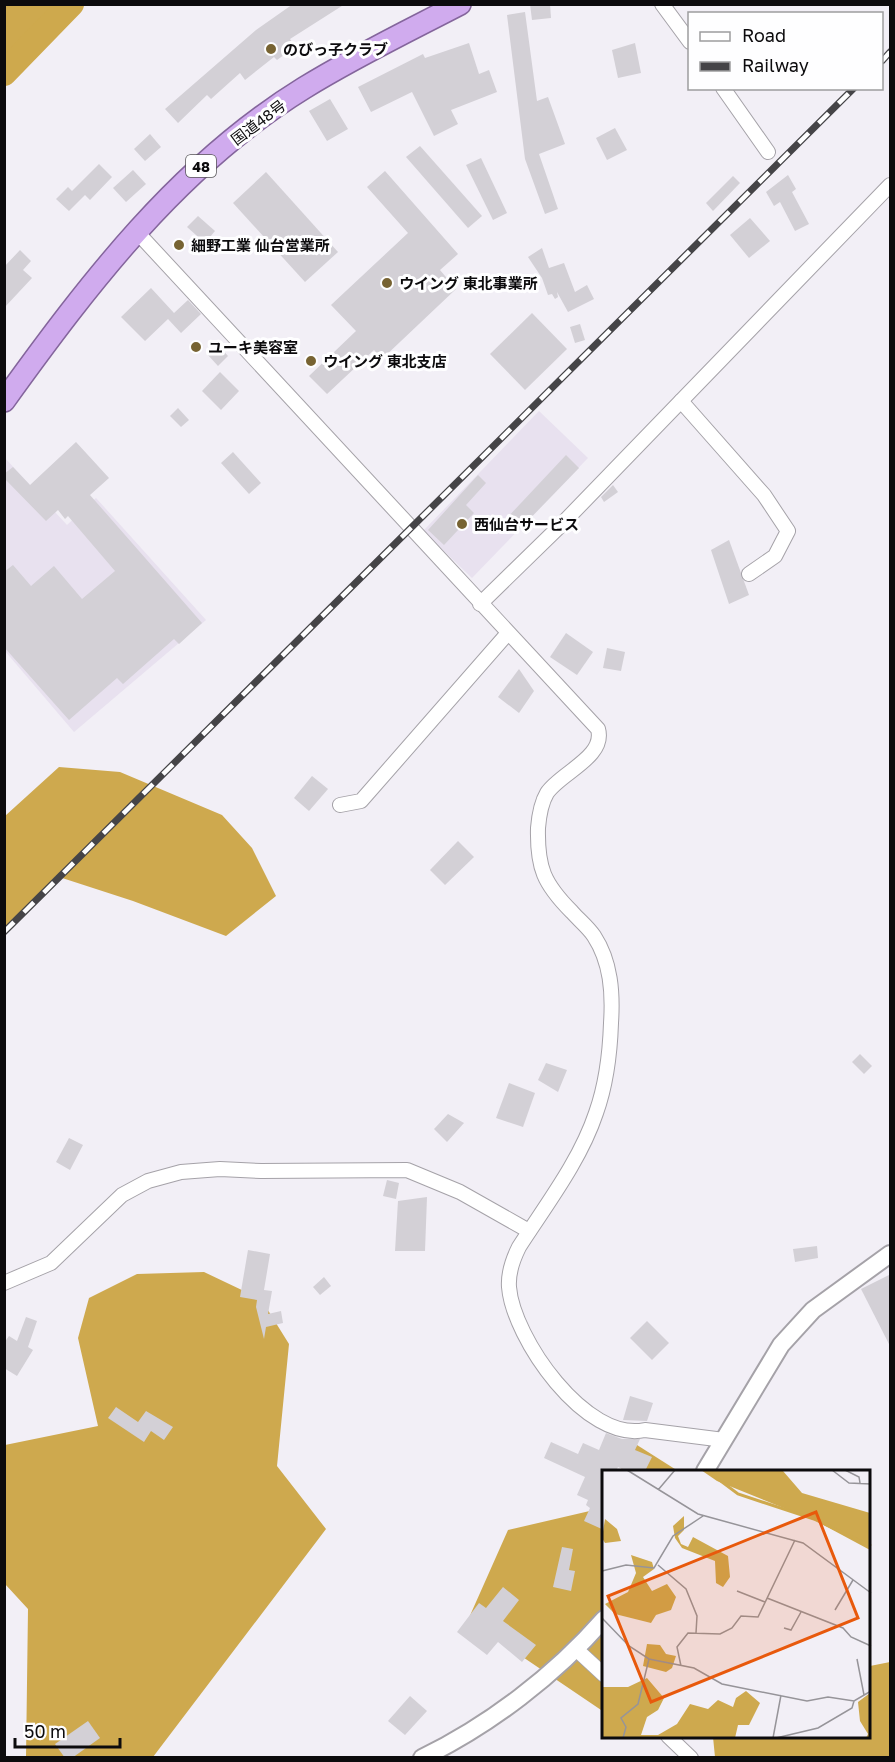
<svg xmlns="http://www.w3.org/2000/svg" width="895" height="1762" viewBox="0 0 895 1762" font-family="'Golos Text','Noto Sans JP',sans-serif">
<rect width="100%" height="100%" fill="#f2eff6"/>
<g fill="#e8e1ef">
<polygon points="539,411 588,458 472,578 423,531"/>
<polygon points="4,457 67,525 96,498 206,620 74,732 5,651"/>
</g>
<g fill="#cea94e">
<polygon points="5,4 85,4 85,5 65,21 5,79"/>
<polygon points="59,767 120,772 222,815 252,848 276,896 226,936 133,901 56,876 5,932 5,816"/>
<polygon points="204,1272 261,1299 289,1344 277,1466 326,1529 153,1757 26,1757 28,1609 5,1584 5,1445 98,1426 78,1338 89,1298 137,1274"/>
<polygon points="637,1445 678,1471 620,1471"/>
<polygon points="604,1495 604,1712 468,1620 508,1530 594,1510"/>
<polygon points="890,1662 890,1757 715,1757 713,1737 870,1736 870,1666"/>
</g>
<g fill="none" stroke-linecap="round" stroke-linejoin="round">
<polyline stroke="#cea94d" stroke-width="26" points="4,73 71,4"/>
</g>
<g fill="#d3d0d6">
<polygon points="293,4 345,4 290,39 295,47 277,60 274,57 245,80 240,73 211,99 207,95 178,123 165,109 256,30"/>
<polygon points="530,4 550,4 551,18 532,20"/>
<polygon points="525,12 537,101 548,97 565,144 539,154 558,209 545,214 525,159 507,15"/>
<polygon points="469,43 479,74 489,70 497,92 451,110 458,124 434,136 412,92 371,112 358,87 423,54 425,58"/>
<polygon points="635,43 641,73 618,78 612,50"/>
<polygon points="330,99 348,129 327,141 309,111"/>
<polygon points="615,128 627,150 607,160 596,138"/>
<polygon points="150,134 161,147 145,161 134,149"/>
<polygon points="420,146 482,216 468,228 406,157"/>
<polygon points="481,158 507,213 493,220 466,165"/>
<polygon points="99,164 112,177 90,200 85,195 69,211 56,199 68,187 72,191"/>
<polygon points="133,170 146,184 126,202 113,188"/>
<polygon points="385,171 458,254 440,270 456,289 382,359 374,350 327,394 309,376 356,331 331,305 408,233 367,187"/>
<polygon points="266,172 338,252 305,282 233,203"/>
<polygon points="788,175 796,189 792,192 809,224 795,231 780,202 774,206 766,192"/>
<polygon points="733,176 740,183 713,211 706,203"/>
<polygon points="198,216 215,231 205,243 187,227"/>
<polygon points="750,218 770,241 749,258 730,235"/>
<polygon points="542,248 549,268 564,263 575,292 587,285 594,299 568,312 557,292 558,297 555,299 552,294 548,295 542,278 528,257"/>
<polygon points="20,250 31,261 23,270 32,278 4,308 4,267"/>
<polygon points="151,288 174,313 188,300 201,314 181,333 168,319 145,341 121,317"/>
<polygon points="532,313 567,349 525,390 490,354"/>
<polygon points="580,324 585,340 575,343 570,327"/>
<polygon points="217,344 228,356 218,366 207,354"/>
<polygon points="220,372 239,391 221,410 202,391"/>
<polygon points="178,408 189,420 181,427 170,416"/>
<polygon points="76,442 109,478 90,495 202,623 179,644 174,639 123,684 117,678 69,720 4,647 4,572 13,565 31,586 54,566 82,599 115,571 68,516 65,519 58,510 46,521 4,478 4,474 13,467 30,485"/>
<polygon points="233,452 261,483 249,494 221,463"/>
<polygon points="566,455 579,468 518,531 506,519"/>
<polygon points="478,475 486,483 466,505 474,513 444,545 428,530"/>
<polygon points="613,485 618,492 604,502 601,497"/>
<polygon points="729,540 749,595 729,604 711,550"/>
<polygon points="566,633 593,652 577,675 550,657"/>
<polygon points="607,648 625,652 621,671 603,668"/>
<polygon points="519,669 534,691 519,713 498,697"/>
<polygon points="312,776 328,789 309,811 294,798"/>
<polygon points="458,841 474,857 445,885 430,870"/>
<polygon points="860,1054 872,1066 864,1074 852,1062"/>
<polygon points="546,1063 567,1070 558,1092 538,1080"/>
<polygon points="509,1083 535,1093 523,1127 496,1118"/>
<polygon points="448,1114 464,1123 447,1142 434,1129"/>
<polygon points="69,1138 83,1145 70,1170 56,1162"/>
<polygon points="387,1180 399,1183 396,1199 383,1196"/>
<polygon points="427,1197 425,1251 395,1251 398,1201"/>
<polygon points="817,1246 818,1258 795,1262 793,1249"/>
<polygon points="248,1250 270,1254 264,1290 272,1291 268,1314 281,1311 283,1323 266,1327 264,1339 256,1307 257,1300 240,1297"/>
<polygon points="891,1274 891,1348 861,1289"/>
<polygon points="324,1277 331,1286 320,1295 313,1287"/>
<polygon points="26,1317 37,1321 28,1347 33,1350 17,1376 4,1368 4,1343 9,1336 17,1341"/>
<polygon points="647,1321 669,1343 652,1360 630,1338"/>
<polygon points="630,1396 653,1403 647,1421 623,1420"/>
<polygon points="116,1407 138,1422 146,1411 173,1427 164,1440 151,1431 144,1442 108,1418"/>
<polygon points="606,1433 622,1439 640,1439 635,1450 652,1457 645,1471 627,1471 618,1467 616,1471 604,1471 604,1530 584,1521 590,1508 586,1505 588,1500 577,1495 585,1477 544,1458 551,1442 578,1454 583,1443 599,1450"/>
<polygon points="562,1547 573,1549 569,1570 575,1571 571,1591 553,1587"/>
<polygon points="503,1587 519,1600 503,1621 536,1645 522,1662 498,1642 487,1655 457,1632 479,1603 486,1608"/>
<polygon points="410,1696 427,1711 405,1735 388,1721"/>
<polygon points="88,1721 100,1738 72,1758 65,1758 55,1744"/>
</g>
<g fill="none" stroke-linecap="round" stroke-linejoin="round">
<g stroke="#a5a2a8" stroke-width="16">
<g id="minor">
<polyline points="662,4 690,42"/>
<polyline points="723,88 768,152"/>
<path d="M136 231 598 729C606 757 560 773 547 793 541 803 539 816 538 828 537 868 544 884 572 912 579 920 588 927 594 936 611 962 613 993 611 1023 610 1053 606 1085 596 1113 580 1161 546 1205 519 1247 513 1259 508 1273 509 1287 513 1338 586 1443 645 1430L724 1440"/>
<polyline points="681,401 764,495 788,531 775,556 749,574"/>
<polyline points="480,604 560,526 890,185"/>
<polyline points="340,805 361,801 508,633"/>
<polyline points="4,1283 51,1263 122,1195 148,1181 181,1172 220,1169 261,1171 407,1170 460,1192 529,1231"/>
<polyline points="577,1650 604,1675"/>
<polyline points="668,1736 691,1758"/>
</g>
</g>
<g stroke="#a5a2a8" stroke-width="20">
<g id="tertiary">
<polyline points="705,1471 781,1345 813,1310 890,1254"/>
<path d="M422 1758C490 1725 555 1675 604 1619"/>
</g>
</g>
<g stroke="#84659c" stroke-width="24">
<path id="trunk" d="M4 401C89 283 179 165 304 88 354 57 408 31 460 4"/>
</g>
<use href="#minor" stroke="#fff" stroke-width="14"/>
<use href="#tertiary" stroke="#fff" stroke-width="16"/>
<use href="#trunk" stroke="#d0abee" stroke-width="21"/>
<g stroke="#454447" stroke-width="7">
<g id="rail">
<polyline points="882,61 890,52"/>
<polyline points="4,932 854,88"/>
</g>
</g>
<use href="#rail" stroke="#fefeff" stroke-width="4.5" stroke-dasharray="14" stroke-linecap="butt"/>
</g>
<g fill="#776332" stroke="#fefeff" stroke-width="2">
<circle cx="271" cy="49" r="6"/>
<circle cx="179" cy="245" r="6"/>
<circle cx="387" cy="283" r="6"/>
<circle cx="196" cy="347" r="6"/>
<circle cx="311" cy="361" r="6"/>
<circle cx="462" cy="524" r="6"/>
</g>
<g text-anchor="middle" dominant-baseline="central" stroke-width="6" stroke-linejoin="round" paint-order="stroke">
<rect fill="#fefeff" stroke="#555456" stroke-width="1.5" x="186" y="155" width="30" height="22" rx="4.5"/>
<g font-size="14" font-weight="bold" fill="#0c0b0d">
<text x="201" y="166">48</text>
</g>
<g font-size="15" font-weight="bold" fill="#0c0b0d" stroke="#fefeff" text-anchor="start">
<text x="283" y="49">のびっ子クラブ</text>
<text x="191" y="245">細野工業 仙台営業所</text>
<text x="399" y="283">ウイング 東北事業所</text>
<text x="208" y="347">ユーキ美容室</text>
<text x="323" y="361">ウイング 東北支店</text>
<text x="474" y="524">西仙台サービス</text>
</g>
<g font-size="15" fill="#0c0b0d" stroke="#fefeff">
<text transform="translate(258 122) rotate(-37)">国道48号</text>
</g>
</g>
<g transform="translate(602 1470)">
<rect width="268" height="268" fill="#f2eff6"/>
<path d="M99 0 181 1 200 23 268 43V80L214 51 115 11ZM82 46V60L76 66 79 74 86 77 91 67 126 86 128 107 121 117 114 113 113 91 80 78 73 68 71 56ZM3 49 15 59 19 71 3 73 0 68ZM29 85 50 92 52 99 41 107 50 121 65 114 74 127 69 140 54 145 49 153 13 144 3 134 26 122 34 103ZM45 174 58 175 64 184 74 186 70 198 64 202 41 196ZM45 208 62 228 56 240 45 247 39 265H56L75 254 88 234 106 239 116 230 131 237 134 228 144 221 158 233 147 255H136L133 268H0V217H26ZM268 223V268H264L266 264 258 251 256 232Z" fill="#cea94e"/>
<path fill="none" stroke="#cea94d" stroke-width="3" d="M104 0 136 24 212 49 269 76"/>
<path fill="none" stroke="#969499" stroke-width="1.5" d="M25 0 96 44 201 73 269 123M230 0 247 13 269 14M243 0 257 7 258 13M56 20 73 0M56 95 84 119 95 146 94 163M0 101 24 95 52 98 71 66 101 46M135 121 163 132M165 128 241 158 249 167 269 176M233 140 251 110M0 148 27 176 47 189 92 198 120 214 205 231 226 227 252 231 269 221M182 158 189 160 199 142M255 189 262 225M79 196 75 177 86 163 118 164 130 158 139 146 156 147 193 70M21 268 24 257 19 248 36 234 47 189M171 268 179 225M174 268 216 258 250 238 252 231"/>
<path fill="#e8590c" fill-opacity="0.15" stroke="#e8590c" stroke-width="3" d="M214 42 256 148 49 232 6 126Z"/>
<rect width="268" height="268" fill="none" stroke="#0c0b0d" stroke-width="3"/>
</g>
<rect width="895" height="1762" fill="none" stroke="#0c0b0d" stroke-width="12"/>
<rect x="688" y="12" width="195" height="78" fill="#fefeff" stroke="#9d9d9e" stroke-width="1.5"/>
<rect x="700" y="32" width="30" height="9" fill="#ffffff" stroke="#9d9d9e" stroke-width="1.5"/>
<text x="742" y="42" font-size="18" fill="#0c0b0d">Road</text>
<rect x="700" y="62" width="30" height="9" fill="#454447" stroke="#9d9d9e" stroke-width="1.5"/>
<text x="742" y="72" font-size="18" fill="#0c0b0d">Railway</text>
<path d="M15 1738v9h105v-9" fill="none" stroke="#0c0b0d" stroke-width="3"/>
<text x="24" y="1738" font-size="18" fill="#0c0b0d" stroke="#fefeff" stroke-width="4.5" paint-order="stroke">50 m</text>
</svg>
